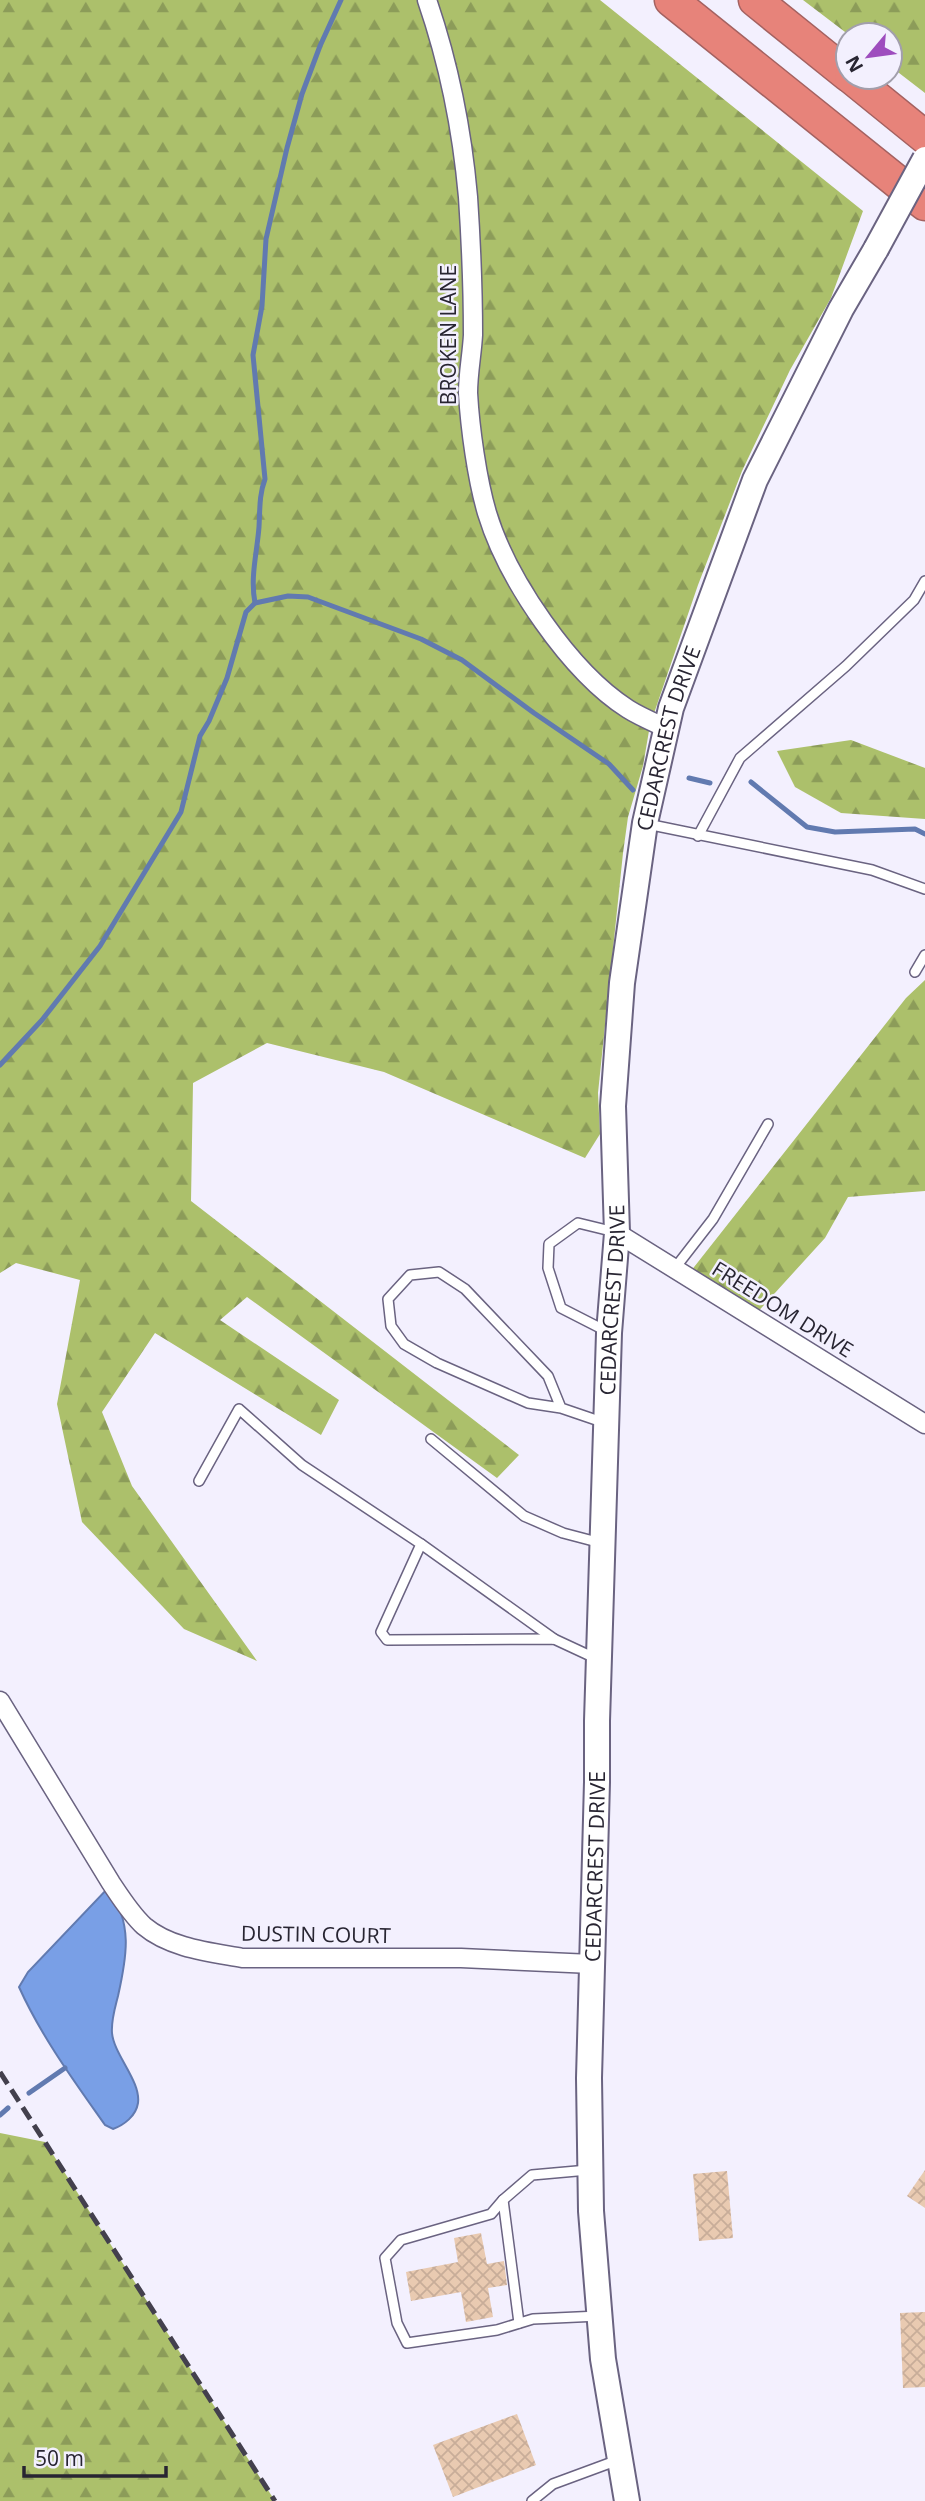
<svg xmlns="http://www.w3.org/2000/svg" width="925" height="2501" viewBox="0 0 925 2501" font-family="'Open Sans',sans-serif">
<defs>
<pattern id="forest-firs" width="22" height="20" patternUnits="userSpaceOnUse" patternTransform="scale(1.75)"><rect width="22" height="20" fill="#acc06b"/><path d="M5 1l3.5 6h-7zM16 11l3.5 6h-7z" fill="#8c9c59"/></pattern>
<pattern id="building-cross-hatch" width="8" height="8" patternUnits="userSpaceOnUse" patternTransform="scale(1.75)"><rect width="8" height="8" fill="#e9cab1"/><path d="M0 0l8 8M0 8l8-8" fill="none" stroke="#c8ad99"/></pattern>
</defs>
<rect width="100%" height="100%" fill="#f3f0fe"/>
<g fill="url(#forest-firs)">
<polygon points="0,0 600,0 863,211 831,298 790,370 742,471 698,585 650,725 643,766 628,817 623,853 598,1093 600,1134 585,1158 384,1072 267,1043 193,1083 191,1201 519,1455 497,1478 247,1297 220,1320 339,1400 321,1435 155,1333 102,1412 132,1486 257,1661 184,1629 82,1522 57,1404 80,1280 16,1263 0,1273"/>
<polygon points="803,0 925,0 925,93 890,66 890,35 849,35"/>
<polygon points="851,740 925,768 925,819 841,813 795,787 777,751"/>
<polygon points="925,980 925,1191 848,1197 825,1238 753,1317 687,1276 906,998"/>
<polygon points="0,2133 45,2142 275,2501 0,2501"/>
</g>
<path fill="#799fe6" stroke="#617ab0" stroke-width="2" d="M108 1888C133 1923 127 1956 118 1996 115 2008 111 2020 112 2033 114 2055 141 2081 138 2103 136 2116 124 2125 113 2129L105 2125C74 2081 41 2036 19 1987L28 1972Z"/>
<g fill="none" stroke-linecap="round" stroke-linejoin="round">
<g stroke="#617ab0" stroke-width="5">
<path d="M255 603C250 577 257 553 259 527 260 510 259 495 265 479L253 355 262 306 266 239 287 148 302 94 320 46 341 0"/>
<polyline points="689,778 710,783"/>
<polyline points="751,782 807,827 835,832 915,829 925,834"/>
<polyline points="0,1065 42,1020 100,946 181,812 200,736 209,721 227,678 246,612 255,603 288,596 308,597 421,639 462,660 534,713 609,764 633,790"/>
<polyline points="29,2093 65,2068"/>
<polyline points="0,2115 8,2108"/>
</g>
</g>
<g fill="url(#building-cross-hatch)">
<polygon points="925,2170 925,2208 907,2196"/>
<polygon points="727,2171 733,2238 699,2241 693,2174"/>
<polygon points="481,2233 487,2264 504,2261 507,2285 488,2288 493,2317 466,2322 461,2292 411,2301 406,2272 458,2262 454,2238"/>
<polygon points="925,2312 925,2387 903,2388 900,2313"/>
<polygon points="517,2414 536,2465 453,2497 433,2445"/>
</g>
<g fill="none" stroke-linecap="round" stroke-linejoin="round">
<g stroke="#6a6381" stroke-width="12">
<g id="lane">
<polyline points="647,824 872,870 925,889"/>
<polyline points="698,836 740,758 846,666 914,600 925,581"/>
<polyline points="915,972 925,955"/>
<polyline points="675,1268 713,1219 768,1124"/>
<polyline points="608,1332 561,1308 548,1268 549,1244 578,1223 615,1232"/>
<polyline points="561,1408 548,1376 465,1289 439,1272 410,1275 388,1299 391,1326 404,1344 437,1363 528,1403 561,1408 605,1423"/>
<polyline points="431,1439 524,1516 563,1533 601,1543"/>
<polyline points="199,1481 239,1409 302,1465 421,1544 381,1632 387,1640 554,1639 597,1659"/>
<polyline points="421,1544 554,1639"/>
<polyline points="588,2170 532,2175 503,2200 491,2214 401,2240 385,2258 397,2323 407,2343 497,2330 533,2319 599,2316"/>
<polyline points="503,2200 519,2323"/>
<polyline points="532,2501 553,2484 618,2460"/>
</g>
</g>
<g stroke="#6a6381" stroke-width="21">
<g id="street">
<path d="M427 0C449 64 462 129 468 197 471 242 473 289 473 335 472 354 468 373 468 393 470 428 477 479 487 513 507 579 570 672 628 709 639 716 653 722 666 728"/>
<polyline points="617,1233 925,1424"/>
<path d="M0 1701 111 1883C121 1898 131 1914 144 1926 170 1948 209 1952 242 1958H461L592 1964"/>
</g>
</g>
<g stroke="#6a6381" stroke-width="28">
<g id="secondary">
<path id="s1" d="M627 2501 603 2359 591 2211 589 2078 597 1782V1721L609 1333 617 1233 613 1106 622 983 645 823 671 708 755 480 841 309 876 249"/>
</g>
</g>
<g stroke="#a46261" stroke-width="35">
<g id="highway">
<polyline points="671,0 925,204"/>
<polyline points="755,0 848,75"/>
<polyline points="851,77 925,137"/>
</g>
</g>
<use href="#lane" stroke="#fff" stroke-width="9"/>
<use href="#street" stroke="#fff" stroke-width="18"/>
<use href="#secondary" stroke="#fff" stroke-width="24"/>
<use href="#highway" stroke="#e7837a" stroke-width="32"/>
<polyline stroke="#43404d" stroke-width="5" stroke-dasharray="14 7" stroke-linecap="butt" points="0,2072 275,2501"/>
<g stroke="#6a6381" stroke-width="28" stroke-linecap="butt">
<polyline id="secondary-bridge" points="876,249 925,159"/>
</g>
<use href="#secondary-bridge" stroke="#fff" stroke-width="24"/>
</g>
<g text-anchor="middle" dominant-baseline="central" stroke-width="5" stroke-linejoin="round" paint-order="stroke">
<g font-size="21" fill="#282532" stroke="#f3f0fe">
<text transform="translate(448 335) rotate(-90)">BROKEN LANE</text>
<text stroke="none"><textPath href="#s1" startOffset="1771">CEDARCREST DRIVE</textPath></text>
<text stroke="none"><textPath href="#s1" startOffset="1204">CEDARCREST DRIVE</textPath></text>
<text transform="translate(783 1309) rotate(32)">FREEDOM DRIVE</text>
<text stroke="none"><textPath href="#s1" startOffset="637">CEDARCREST DRIVE</textPath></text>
<text transform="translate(316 1934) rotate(1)">DUSTIN COURT</text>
</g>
</g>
<g transform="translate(869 56) rotate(241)"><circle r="33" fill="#f3f0fe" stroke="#a29fac" stroke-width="2"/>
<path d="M0-5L12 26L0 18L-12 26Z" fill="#9e4dbe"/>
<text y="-10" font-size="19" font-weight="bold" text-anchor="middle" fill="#282532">N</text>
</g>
<path d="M24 2466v10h142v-10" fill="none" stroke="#282532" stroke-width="3.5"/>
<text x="35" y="2466" font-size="21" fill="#282532" stroke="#f3f0fe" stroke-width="5" paint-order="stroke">50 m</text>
</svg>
